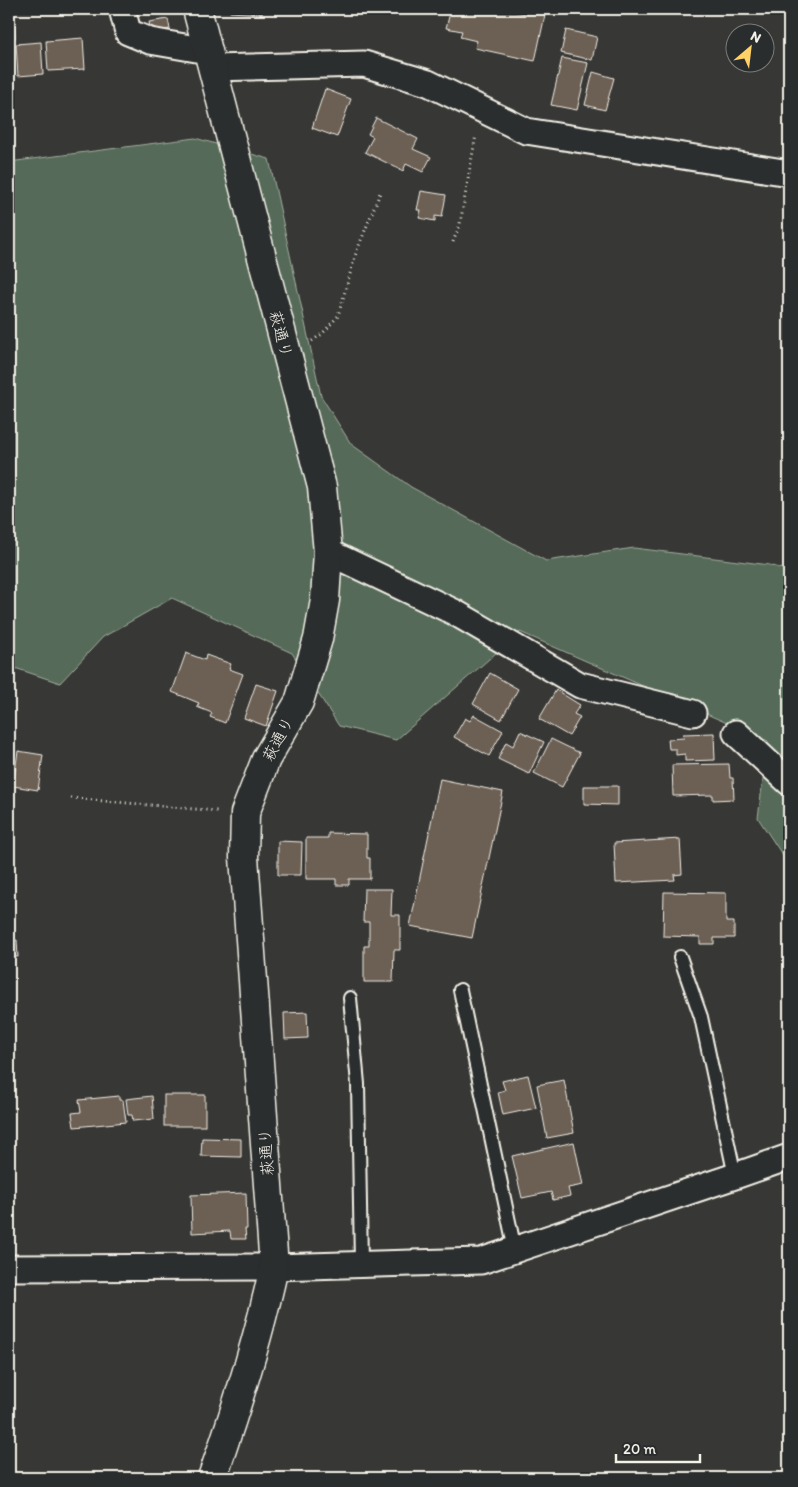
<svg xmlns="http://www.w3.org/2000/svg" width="798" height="1487" viewBox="0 0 798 1487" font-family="Itim,'Klee One',sans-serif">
<rect width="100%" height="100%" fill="#373735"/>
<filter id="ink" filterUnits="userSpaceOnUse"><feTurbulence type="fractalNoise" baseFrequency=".02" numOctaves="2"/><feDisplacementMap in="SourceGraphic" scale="10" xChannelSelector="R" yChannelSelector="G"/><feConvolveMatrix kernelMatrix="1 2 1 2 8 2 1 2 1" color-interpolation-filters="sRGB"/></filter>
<g filter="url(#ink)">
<polygon fill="#546b58" stroke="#a4aea0" points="195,138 269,159 321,396 351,444 411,487 546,561 634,548 770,565 789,571 789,865 758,818 768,741 520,632 396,740 339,726 292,653 172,598 103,637 60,683 9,666 9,162"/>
<g fill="#6c5e53" stroke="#f4f1e8">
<polygon points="229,9 263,9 262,14 230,12"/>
<polygon points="451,9 502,9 526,14 527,11 545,15 535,61 475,48 477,41 460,37 462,31 446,28"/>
<polygon points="9,17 14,17 15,38 9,39"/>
<polygon points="168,19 170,29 151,32 149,22"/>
<polygon points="566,30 597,37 592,60 561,53"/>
<polygon points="83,38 85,69 48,71 46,41"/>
<polygon points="41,42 43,74 18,76 16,44"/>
<polygon points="562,58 588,63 577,110 551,105"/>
<polygon points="593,72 614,78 605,110 585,105"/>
<polygon points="325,89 351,99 337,137 312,128"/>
<polygon points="376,118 418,139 413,149 431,157 423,172 406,164 403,171 365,152 373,137 368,134"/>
<polygon points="421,191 446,195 442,217 435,216 435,221 419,218 421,210 417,210"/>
<polygon points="186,653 205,660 206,655 231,664 229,669 243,674 225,723 210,717 212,713 197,707 199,703 172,692"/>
<polygon points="490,673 518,689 501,720 473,704"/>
<polygon points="256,684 278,691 266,726 244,718"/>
<polygon points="556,690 580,705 574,714 580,717 569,736 539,719"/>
<polygon points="474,715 503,731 489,756 454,737 465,718 470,721"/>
<polygon points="520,731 544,742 529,774 498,759 506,742 513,746"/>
<polygon points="714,733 715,760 685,761 685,754 676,755 676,749 669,749 668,739 684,738 683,734"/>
<polygon points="551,739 580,753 562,787 534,773"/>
<polygon points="18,751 43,755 38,790 13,786"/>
<polygon points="729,764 730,778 733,778 734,799 713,800 713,795 673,796 672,765"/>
<polygon points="440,779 503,792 472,938 410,926"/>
<polygon points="584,786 618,786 618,805 584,804"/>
<polygon points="328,833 367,834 367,858 370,858 370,879 349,879 349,885 336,885 336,879 306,879 306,838 328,838"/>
<polygon points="680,839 682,874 674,875 675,880 616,883 614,843"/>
<polygon points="278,841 302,842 301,875 278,875"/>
<polygon points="364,889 392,889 391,915 400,915 400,950 394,950 393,982 364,982 364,946 369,946 369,922 363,922"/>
<polygon points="664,892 726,893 726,922 734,922 734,938 714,938 714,944 700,944 700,937 663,936"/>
<polygon points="9,926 10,941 17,940 18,957 11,957 12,962 9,963"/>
<polygon points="307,1012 308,1038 285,1039 284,1013"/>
<polygon points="528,1075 536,1108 503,1115 498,1092 505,1090 502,1081"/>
<polygon points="564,1080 574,1133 547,1138 537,1085"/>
<rect x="164" y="1095" width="41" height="31"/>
<polygon points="119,1096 119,1100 123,1100 126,1122 74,1127 72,1113 81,1112 79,1100"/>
<polygon points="152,1096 154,1119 133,1121 132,1115 128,1115 126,1099"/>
<polygon points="202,1138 241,1139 241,1157 201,1156"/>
<polygon points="574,1142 583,1185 568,1188 570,1196 553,1200 551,1192 522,1198 512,1156"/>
<polygon points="246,1193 247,1229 245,1229 246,1239 231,1239 230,1231 192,1233 191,1195"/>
</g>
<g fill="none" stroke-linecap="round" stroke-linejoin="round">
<g stroke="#f4f1e8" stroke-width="16">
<g id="lane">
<polyline points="680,957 701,1017 735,1176"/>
<polyline points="460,990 515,1250"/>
<polyline points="350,998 358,1084 361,1264"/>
</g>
</g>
<g stroke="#f4f1e8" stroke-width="29">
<g id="street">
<polyline points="122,9 128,32 150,41 208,51"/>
<polyline points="212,68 364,64 428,83 526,131 789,173"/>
<polyline points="328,552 454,612 580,685 693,713"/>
<polyline points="736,733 789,782"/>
<polyline points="9,1268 274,1267 481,1261 735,1176 789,1157"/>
</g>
</g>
<g stroke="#f4f1e8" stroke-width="31">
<path id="secondary" d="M197 9 322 487 328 552 325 600 318 639 299 702 266 759 245 813 244 857 274 1267C258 1341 237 1407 212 1478"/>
</g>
<g stroke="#f4f1e8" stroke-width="3" stroke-dasharray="1 4" stroke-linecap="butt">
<polyline points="453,242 460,224 476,135"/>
<polyline points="312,341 322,334 338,316 356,253 380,193"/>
<polyline points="71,798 217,811"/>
</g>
<use href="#lane" stroke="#2a2d2e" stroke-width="12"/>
<use href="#street" stroke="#2a2d2e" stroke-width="25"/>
<use href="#secondary" stroke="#2a2d2e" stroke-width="28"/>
</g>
</g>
<g text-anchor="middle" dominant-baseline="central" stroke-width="4" stroke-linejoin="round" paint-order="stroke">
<g font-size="16" fill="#f4f1e8" stroke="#2a2d2e">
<text transform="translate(281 334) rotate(75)">萩通り</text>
<text transform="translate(278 739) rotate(-62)">萩通り</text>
<text transform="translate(266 1152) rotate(-94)">萩通り</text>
</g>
</g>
<rect width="798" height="1487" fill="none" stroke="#2a2d2e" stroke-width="30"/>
<rect x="15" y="15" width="768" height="1457" fill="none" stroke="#f4f1e8" stroke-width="2" filter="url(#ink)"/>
<g transform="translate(750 48) rotate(28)"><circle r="24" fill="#2a2d2e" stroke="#7b7b78"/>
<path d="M0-4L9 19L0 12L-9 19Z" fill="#ffd166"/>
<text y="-8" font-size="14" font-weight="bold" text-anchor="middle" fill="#f4f1e8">N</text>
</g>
<path d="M616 1454v8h84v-8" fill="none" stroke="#f4f1e8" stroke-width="2.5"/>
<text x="623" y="1454" font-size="15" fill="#f4f1e8" stroke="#2a2d2e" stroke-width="4" paint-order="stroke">20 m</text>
</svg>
